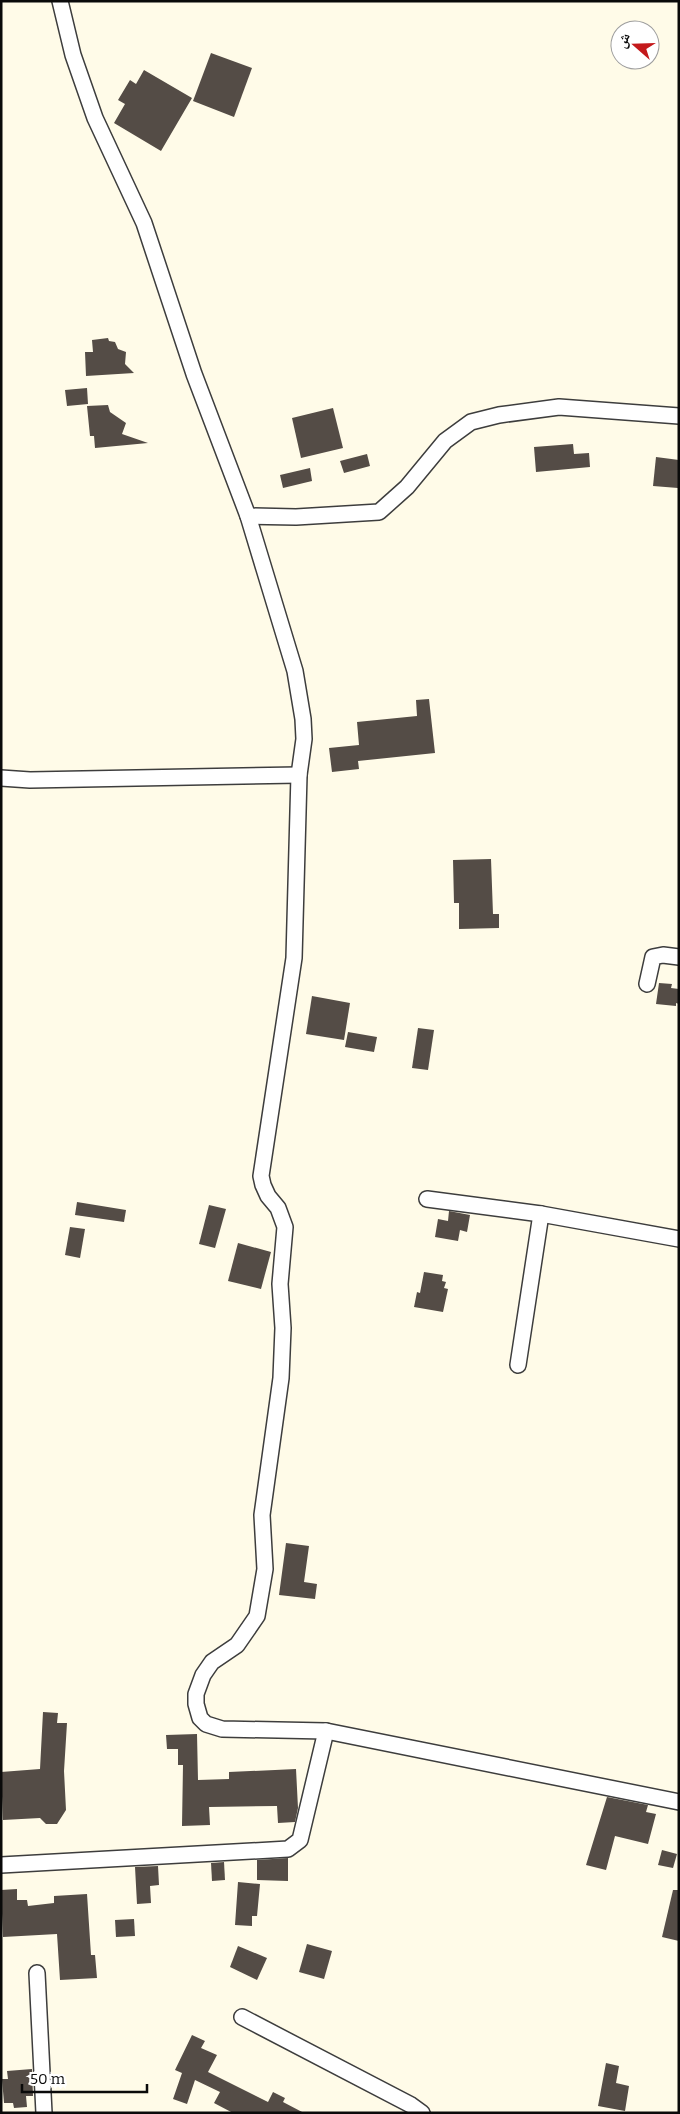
<svg xmlns="http://www.w3.org/2000/svg" width="680" height="2114" viewBox="0 0 680 2114" font-family="Bitter,'Noto Naskh Arabic',serif">
<rect width="100%" height="100%" fill="#fffbe8"/>
<g fill="#544c46">
<polygon points="211,53 252,68 234,117 193,101"/>
<polygon points="144,70 192,98 161,151 114,123 125,104 118,100 130,80 136,84"/>
<polygon points="108,338 109,341 115,342 118,349 126,352 125,364 134,373 86,376 85,352 93,352 92,340"/>
<polygon points="87,388 88,404 67,406 65,390"/>
<polygon points="108,405 110,412 126,423 122,434 148,443 95,448 94,436 90,436 87,406"/>
<polygon points="333,408 343,448 301,458 292,418"/>
<polygon points="573,444 574,454 589,453 590,467 536,472 534,447"/>
<polygon points="367,454 370,466 344,473 340,461"/>
<polygon points="656,457 679,460 678,488 653,486"/>
<polygon points="310,468 312,481 283,488 280,475"/>
<polygon points="429,699 435,753 358,761 359,769 332,772 329,748 359,745 357,722 417,716 416,700"/>
<polygon points="491,859 493,914 499,914 499,928 459,929 459,903 454,903 453,860"/>
<polygon points="659,983 672,984 671,988 679,989 679,1004 676,1003 676,1006 656,1004"/>
<polygon points="312,996 350,1003 344,1040 306,1034"/>
<polygon points="418,1028 434,1030 428,1070 412,1068"/>
<polygon points="348,1032 377,1037 374,1052 345,1047"/>
<polygon points="77,1202 126,1210 124,1222 75,1215"/>
<polygon points="209,1205 226,1209 215,1248 199,1244"/>
<polygon points="449,1211 470,1215 467,1232 460,1230 458,1241 435,1237 438,1219 448,1221"/>
<polygon points="70,1227 85,1229 80,1258 65,1255"/>
<polygon points="238,1243 271,1252 261,1289 228,1281"/>
<polygon points="424,1272 443,1275 442,1281 446,1282 444,1288 448,1289 443,1312 414,1307 417,1292 420,1293"/>
<polygon points="286,1543 309,1546 304,1582 317,1584 315,1599 279,1595"/>
<polygon points="43,1712 58,1713 57,1723 67,1723 64,1771 66,1810 57,1824 46,1824 40,1818 3,1820 1,1772 40,1769"/>
<polygon points="197,1734 198,1780 229,1779 229,1772 296,1769 298,1808 295,1822 278,1823 277,1806 209,1807 210,1825 182,1826 183,1765 178,1765 178,1749 167,1749 166,1735"/>
<polygon points="607,1797 648,1805 646,1812 656,1814 648,1844 615,1836 606,1870 586,1865"/>
<polygon points="662,1850 677,1854 673,1868 658,1865"/>
<polygon points="288,1858 288,1881 257,1880 257,1860"/>
<polygon points="224,1862 225,1880 212,1881 211,1863"/>
<polygon points="158,1866 159,1885 150,1886 151,1903 137,1904 135,1867"/>
<polygon points="238,1882 260,1884 257,1916 252,1916 252,1926 235,1925"/>
<polygon points="17,1889 17,1900 27,1900 28,1906 54,1903 54,1896 87,1894 91,1955 95,1955 97,1978 60,1980 57,1934 3,1937 1,1890"/>
<polygon points="673,1890 679,1890 679,1941 662,1937"/>
<polygon points="134,1919 135,1936 116,1937 115,1920"/>
<polygon points="307,1944 332,1951 324,1979 299,1972"/>
<polygon points="238,1946 267,1958 257,1980 230,1967"/>
<polygon points="192,2035 205,2041 201,2048 217,2055 208,2072 268,2102 273,2092 285,2098 283,2102 304,2113 233,2113 214,2103 220,2092 195,2080 187,2104 173,2099 182,2073 175,2070"/>
<polygon points="606,2063 619,2066 616,2083 629,2086 625,2111 598,2106"/>
<polygon points="32,2069 33,2096 26,2096 27,2107 14,2108 13,2103 4,2103 2,2079 8,2079 7,2071"/>
</g>
<g fill="none" stroke-linecap="round" stroke-linejoin="round">
<g stroke="#3d3d3d" stroke-width="18">
<g id="minor">
<polyline points="60,1 73,55 95,118 144,223 194,374 248,516 295,671 303,719 304,739 299,775 294,958 261,1176 263,1185 268,1196 278,1208 285,1227 280,1284 283,1328 281,1378 262,1515 265,1569 257,1616 237,1645 212,1662 203,1675 196,1694 196,1704 200,1718 206,1724 222,1729 326,1731"/>
<polyline points="248,516 296,517 379,512 407,487 445,441 471,422 499,415 559,407 679,416"/>
<polyline points="1,778 30,780 299,775"/>
<polyline points="647,984 653,957 663,955 679,957"/>
<polyline points="427,1199 541,1214 679,1239"/>
<polyline points="518,1365 541,1214"/>
<polyline points="1,1865 288,1849 300,1840 326,1731 679,1802"/>
<polyline points="37,1973 44,2113"/>
<polyline points="242,2017 411,2105 422,2113"/>
</g>
</g>
<use href="#minor" stroke="#fff" stroke-width="15"/>
</g>
<rect width="680" height="2114" fill="none" stroke="#0a0a0a" stroke-width="5"/>
<g transform="translate(635 45) rotate(290)"><circle r="24" fill="#ffffff" stroke="#9d9d9d"/>
<path d="M0-4L9 19L0 12L-9 19Z" fill="#c4191b"/>
<text y="-8" font-size="14" font-weight="bold" text-anchor="middle" fill="#0a0a0a">ش</text>
</g>
<path d="M22 2084v8h125v-8" fill="none" stroke="#0a0a0a" stroke-width="2.5"/>
<text x="30" y="2084" font-size="15" fill="#0a0a0a" stroke="#ffffff" stroke-width="4" paint-order="stroke">50 m</text>
</svg>
